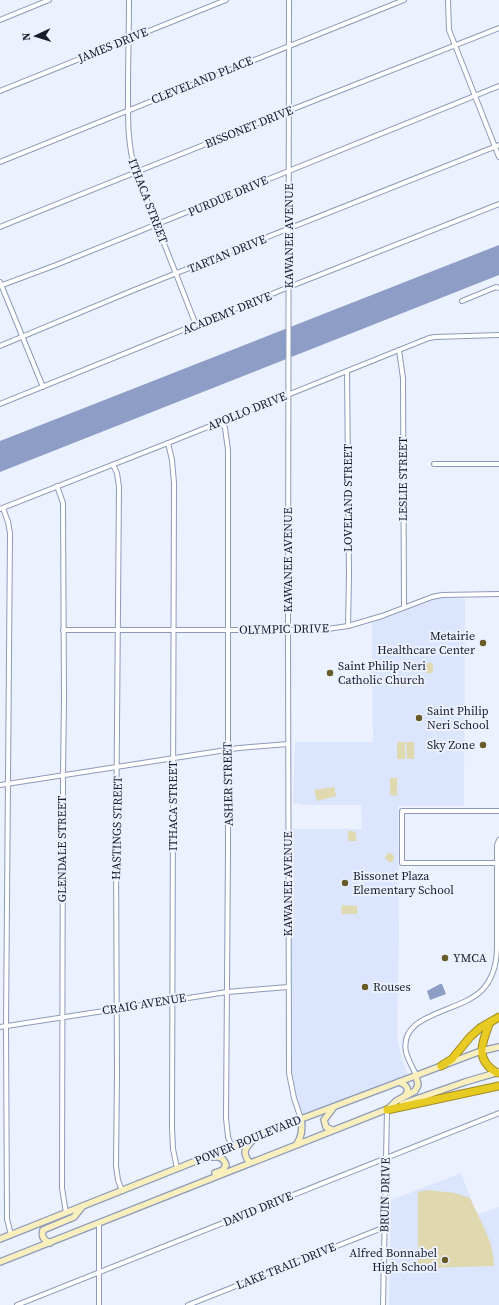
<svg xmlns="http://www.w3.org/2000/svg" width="499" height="1305" viewBox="0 0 499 1305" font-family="'Source Serif 4',serif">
<rect width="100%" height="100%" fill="#ecf1ff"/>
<g fill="#dbe5fd">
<polygon points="438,598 465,599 464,806 398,806 399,936 397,1037 401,1056 408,1076 303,1117 297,1101 292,1080 291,1062 291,829 362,829 361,805 305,805 293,803 295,742 373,742 372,623"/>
<polygon points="461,1173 477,1215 499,1207 499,1305 389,1305 391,1200"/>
</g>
<g fill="#e0d8af">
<rect x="426" y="663" width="7" height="10"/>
<rect x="397" y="742" width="8" height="17"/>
<polygon points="406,742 414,742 414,759 407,759"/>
<polygon points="390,778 397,778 397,796 390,795"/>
<polygon points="334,787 336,796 317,801 314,790"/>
<polygon points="349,831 353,831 356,834 356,841 349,841 348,840 348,832"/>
<polygon points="389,853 391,853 394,856 393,862 389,862 385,858 386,855"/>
<polygon points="342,905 357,906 357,914 341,914"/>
<path d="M428 1190 455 1193 470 1198C480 1221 494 1241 494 1266L423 1268 418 1263V1192Z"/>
</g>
<g fill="#8d9dc5">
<polygon points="499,245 499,275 0,472 0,441"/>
<polygon points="440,984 442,984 446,994 430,1000 427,991"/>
</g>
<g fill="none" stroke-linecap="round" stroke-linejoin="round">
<g stroke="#8e9ab9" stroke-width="6">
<g id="street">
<path d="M129 0C129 30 128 60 128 90 128 118 127 145 136 172L196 325"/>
<polyline points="289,0 288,631 289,1073 294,1098 301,1119"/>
<polyline points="448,0 449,30 499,157"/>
<polyline points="0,20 49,0"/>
<polyline points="0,91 226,0"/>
<polyline points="0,162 404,0"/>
<polyline points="0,227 288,111 499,28"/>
<polyline points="0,282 43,387"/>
<polyline points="0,286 56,265 499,86"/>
<polyline points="462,301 496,287 499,288"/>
<polyline points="0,346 134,290 499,145"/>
<polyline points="399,350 403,378 404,607"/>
<polyline points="347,371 349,576 348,626"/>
<polyline points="0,404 289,287 499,204"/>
<polyline points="221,422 225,428 228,450 228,850 226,1118 228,1137 232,1147"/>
<polyline points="168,443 172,460 174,483 172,1127 173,1149 177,1168"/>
<polyline points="434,464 499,464"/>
<polyline points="113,465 117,473 119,487 116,846 117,1074 116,1166 118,1180 122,1191"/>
<polyline points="57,486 63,503 64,699 63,775 62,1188 66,1213"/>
<polyline points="3,508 8,522 10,533 6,1026 7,1219 11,1235"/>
<polyline points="0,509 168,443 429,338 435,337 499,335"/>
<polyline points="63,630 321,630 348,626 382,616 432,597 442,595 499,594"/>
<polyline points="0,785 239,748 288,744"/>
<polyline points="497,863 402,863 402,811 499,811"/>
<polyline points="0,1027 227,992 288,987"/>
<path d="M416 1075C413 1068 408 1060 406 1052 398 1012 462 1013 483 989 494 977 497 962 497 946V845L499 840"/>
<polyline points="17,1305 499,1113"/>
<polyline points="99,1305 99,1223"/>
<polyline points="188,1305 385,1227"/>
<polyline points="383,1305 387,1110"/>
</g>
</g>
<g stroke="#8e9ab9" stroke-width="8">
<g id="secondary">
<path d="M399 1082C407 1085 410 1089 405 1096"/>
<polyline points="402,1104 465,1082 499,1072"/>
<polyline points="387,1110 396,1101 415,1091 418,1085 416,1075"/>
<polyline points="332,1130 326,1127 324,1120 333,1108"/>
<path d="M297 1144C302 1136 303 1129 301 1119"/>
<path d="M212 1157C219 1156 223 1157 226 1165L223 1170 215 1173"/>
<path d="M250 1163C242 1153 244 1149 253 1140"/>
<polyline points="0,1239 301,1119 481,1051 499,1047"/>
<path d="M50 1243C44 1240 41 1237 43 1230L74 1217 82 1207"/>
<polyline points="0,1262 390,1108"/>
</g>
</g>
<g stroke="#9f8d24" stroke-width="9">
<g id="highway">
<path d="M490 1022C482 1043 474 1059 497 1073"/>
<polyline points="441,1066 452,1059 470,1037 480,1028 499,1017"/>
<polyline points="387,1110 499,1086"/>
</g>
</g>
<use href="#street" stroke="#fff" stroke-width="4"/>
<use href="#secondary" stroke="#f8efbd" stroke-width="5.5"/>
<use href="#highway" stroke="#e7ca22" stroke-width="7"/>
</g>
<g fill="#675c29" stroke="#ecf1ff" stroke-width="1.5">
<circle cx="483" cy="643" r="4"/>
<circle cx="330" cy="673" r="4"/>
<circle cx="419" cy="718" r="4"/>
<circle cx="483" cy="745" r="4"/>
<circle cx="345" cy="883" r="4"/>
<circle cx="445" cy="958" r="4"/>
<circle cx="365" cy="987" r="4"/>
<circle cx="445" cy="1260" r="4"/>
</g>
<g text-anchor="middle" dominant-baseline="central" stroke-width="4" stroke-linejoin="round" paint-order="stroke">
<g font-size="12" fill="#181d29" stroke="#ecf1ff">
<text transform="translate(113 45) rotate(-22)">JAMES DRIVE</text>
<text transform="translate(202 80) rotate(-22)">CLEVELAND PLACE</text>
<text transform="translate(249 127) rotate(-22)">BISSONET DRIVE</text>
<text transform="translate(228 196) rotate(-23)">PURDUE DRIVE</text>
<text transform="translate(148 201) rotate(69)">ITHACA STREET</text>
<text transform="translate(289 236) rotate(-90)">KAWANEE AVENUE</text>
<text transform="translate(227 254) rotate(-22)">TARTAN DRIVE</text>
<text transform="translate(227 313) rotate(-22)">ACADEMY DRIVE</text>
<text transform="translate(247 411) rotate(-22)">APOLLO DRIVE</text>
<text transform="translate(403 479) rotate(-90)">LESLIE STREET</text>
<text transform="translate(348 498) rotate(-90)">LOVELAND STREET</text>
<text transform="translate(288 560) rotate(-90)">KAWANEE AVENUE</text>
<text transform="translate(284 629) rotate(-1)">OLYMPIC DRIVE</text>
<text transform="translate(228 784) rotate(-91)">ASHER STREET</text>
<text transform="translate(173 806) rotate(-90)">ITHACA STREET</text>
<text transform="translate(117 828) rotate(-89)">HASTINGS STREET</text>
<text transform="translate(62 849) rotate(-90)">GLENDALE STREET</text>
<text transform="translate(288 884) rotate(-90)">KAWANEE AVENUE</text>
<text transform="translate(144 1004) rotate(-9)">CRAIG AVENUE</text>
<text transform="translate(248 1140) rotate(-22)">POWER BOULEVARD</text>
<text transform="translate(385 1195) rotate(-89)">BRUIN DRIVE</text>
<text transform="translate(258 1209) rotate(-22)">DAVID DRIVE</text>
<text transform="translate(286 1266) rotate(-22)">LAKE TRAIL DRIVE</text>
</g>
<g font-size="12" fill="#181d29" stroke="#ecf1ff" text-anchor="start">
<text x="475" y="636" text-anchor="end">Metairie<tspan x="475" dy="14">Healthcare Center</tspan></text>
<text x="338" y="666">Saint Philip Neri<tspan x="338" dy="14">Catholic Church</tspan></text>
<text x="427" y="711">Saint Philip<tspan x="427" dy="14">Neri School</tspan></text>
<text x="475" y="745" text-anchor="end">Sky Zone</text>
<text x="353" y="876">Bissonet Plaza<tspan x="353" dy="14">Elementary School</tspan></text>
<text x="453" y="958">YMCA</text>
<text x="373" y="987">Rouses</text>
<text x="437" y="1253" text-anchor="end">Alfred Bonnabel<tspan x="437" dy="14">High School</tspan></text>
</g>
</g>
<g transform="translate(36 36) rotate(266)" stroke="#ecf1ff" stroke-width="3" paint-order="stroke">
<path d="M0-3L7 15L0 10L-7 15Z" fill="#181d29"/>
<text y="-6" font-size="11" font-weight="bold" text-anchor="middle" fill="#181d29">N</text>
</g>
</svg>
